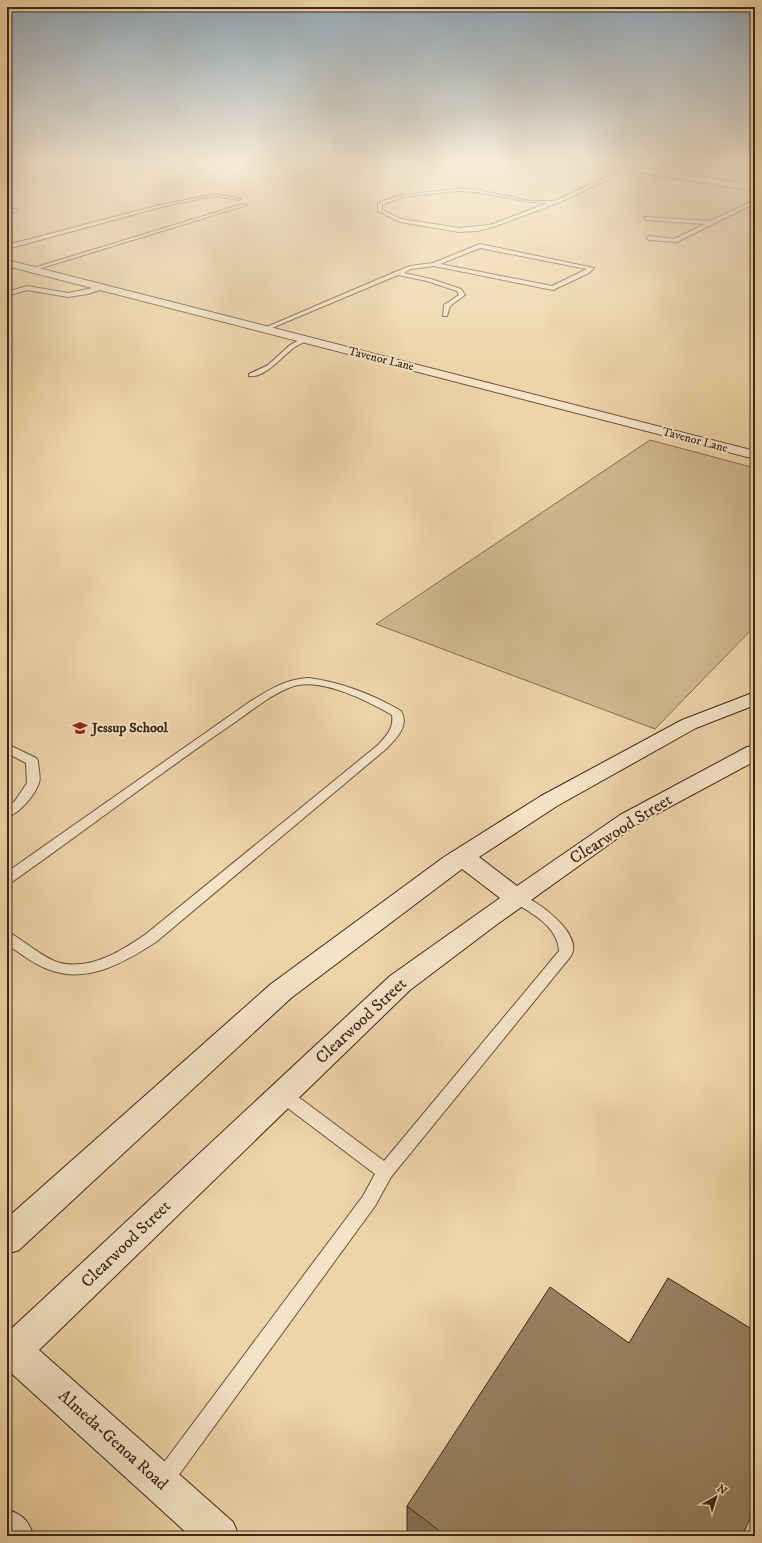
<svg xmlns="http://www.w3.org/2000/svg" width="762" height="1543" viewBox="0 0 762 1543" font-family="'IM FELL DW Pica',serif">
<rect width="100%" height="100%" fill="#eed4a7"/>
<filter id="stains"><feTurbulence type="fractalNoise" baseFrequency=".005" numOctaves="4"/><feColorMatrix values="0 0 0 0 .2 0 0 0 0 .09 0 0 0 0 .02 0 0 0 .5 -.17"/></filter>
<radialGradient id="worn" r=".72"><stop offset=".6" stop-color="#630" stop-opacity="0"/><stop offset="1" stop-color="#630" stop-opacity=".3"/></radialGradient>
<polygon fill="#d0b78f" stroke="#866f54" points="650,440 755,468 755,626 655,729 376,624"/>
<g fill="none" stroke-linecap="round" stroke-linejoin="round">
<g fill="#826b50" fill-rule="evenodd">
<polygon points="571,162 577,162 621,170 620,171"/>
<polygon points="629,170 755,190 755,192 628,172"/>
</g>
<g stroke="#68523c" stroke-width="2">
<g id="lane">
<path d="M627 167 631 168 558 203 493 227 477 231 459 232 400 222 378 211V203L401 195 457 189H473L530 201H555ZM457 191C488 191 517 203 548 203L490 225 459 228 401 219 382 210V205L402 197Z"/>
<polygon points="216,194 241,199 239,200 216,196 198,199 161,207 7,249 7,245 160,205"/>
<polygon points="755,200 755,203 677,242 649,240 646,238 649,236 674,239 705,224 647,220 645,219 645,217 710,221"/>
<polygon points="243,204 247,205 35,270 30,269"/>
<polygon points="7,208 17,210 17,211 15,212 7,210"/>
<path d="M480 244 594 268 589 273 553 290 434 266 411 269 404 273 431 279 461 289 465 295 450 306 447 316H443L444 305 459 295 457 291 427 281 398 275 267 330 262 329 395 272 410 266 433 263ZM480 248 587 269 552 286 440 264Z"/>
<polygon points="27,286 68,293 103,286 106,288 88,294 68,297 27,290 7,296 7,292"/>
<path d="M303 338 308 339C304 343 299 344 295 347 283 355 265 379 249 376V374L268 365 290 345Z"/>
<path d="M308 678C341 682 372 694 401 711 410 725 396 739 386 749L156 942C125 962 88 984 50 970 34 965 21 953 7 945V933L12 934C27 943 43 958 60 963 92 970 121 951 146 934L378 745C387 735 394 728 392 715 368 701 326 680 298 685 275 690 248 714 228 727 155 777 84 831 12 882L7 884V872L248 703C267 691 285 679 308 678Z"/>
<path d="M7 744 36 758 38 761C38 767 41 777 39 783 35 795 19 814 7 817V807L15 801 27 783 26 763 7 753Z"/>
<path d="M517 893C535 899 584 933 571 956L391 1177 375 1206 170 1487 163 1490 156 1487 153 1480 156 1473 363 1196 375 1174 277 1100 275 1095 277 1090 283 1088 289 1090 384 1161 559 951C558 926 531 913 512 901L510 898 512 895Z"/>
</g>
</g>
<g stroke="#68523c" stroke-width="2">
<g id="street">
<polygon points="587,162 606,162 755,185 755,191 591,164"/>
<polygon points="7,260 755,451 755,459 7,266"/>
</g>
</g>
<g stroke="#3c2718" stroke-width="2">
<g id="secondary">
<polygon points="755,692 755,705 696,728 557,806 479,857 517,886 620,815 747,747 755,746 755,761 636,825 496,925 410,990 39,1350 233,1522 239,1536 190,1536 11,1373 7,1375 7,1328 11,1329 390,976 500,898 462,869 291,998 19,1250 7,1254 7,1218 271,984 444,857 541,796 682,720"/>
<path d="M7 1509C24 1516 27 1519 34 1536H7Z"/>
</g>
</g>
<use href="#lane" fill="#f4e3c6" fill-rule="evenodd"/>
<use href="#street" fill="#f4e3c6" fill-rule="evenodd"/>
<use href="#secondary" fill="#f4e3c6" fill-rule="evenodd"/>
</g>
<polygon fill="#846f54" stroke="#3c2718" points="629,1343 742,1536 411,1536 407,1532 407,1506"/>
<polygon fill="#998162" stroke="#3c2718" points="668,1278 755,1331 755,1508 742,1536 446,1536 407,1506 550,1287 629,1343"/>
<linearGradient id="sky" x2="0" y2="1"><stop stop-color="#92a9ba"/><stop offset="0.43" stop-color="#f7ecd7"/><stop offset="1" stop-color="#f7ecd7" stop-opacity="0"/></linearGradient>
<rect width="762" height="378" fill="url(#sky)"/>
<defs>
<g id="school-bare" transform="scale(1.2)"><path d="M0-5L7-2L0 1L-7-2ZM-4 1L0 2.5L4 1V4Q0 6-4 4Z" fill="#8f2418" stroke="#f4e3c6" stroke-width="2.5" paint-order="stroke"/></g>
</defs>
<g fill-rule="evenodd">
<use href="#school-bare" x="80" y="728"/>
</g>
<g text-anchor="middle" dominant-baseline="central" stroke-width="4" stroke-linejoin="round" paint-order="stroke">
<g font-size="12" fill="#3c2718" stroke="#f4e3c6">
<text transform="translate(381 359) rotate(14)">Tavenor Lane</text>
<text transform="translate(695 440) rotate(15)">Tavenor Lane</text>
</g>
<g font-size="14" font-weight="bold" fill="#3c2718" stroke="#f4e3c6" text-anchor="start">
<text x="92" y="728">Jessup School</text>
</g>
<g font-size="17" fill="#3c2718" stroke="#f4e3c6">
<text transform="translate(621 829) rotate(-32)">Clearwood Street</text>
<text transform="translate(361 1021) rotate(-43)">Clearwood Street</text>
<text transform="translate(126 1244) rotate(-44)">Clearwood Street</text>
<text transform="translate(113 1440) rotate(42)">Almeda-Genoa Road</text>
</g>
</g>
<rect width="762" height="1543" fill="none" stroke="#eed4a7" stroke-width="24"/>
<rect x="8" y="8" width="746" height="1527" fill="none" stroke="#3c2718" stroke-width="2"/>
<rect x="12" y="12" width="738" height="1519" fill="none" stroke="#3c2718"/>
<g transform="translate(716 1497) rotate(39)" stroke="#f4e3c6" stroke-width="3" paint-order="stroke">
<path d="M0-3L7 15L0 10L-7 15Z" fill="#3c2718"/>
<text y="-6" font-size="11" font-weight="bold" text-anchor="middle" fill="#3c2718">N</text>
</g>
<rect width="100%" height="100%" filter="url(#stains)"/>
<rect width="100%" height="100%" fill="url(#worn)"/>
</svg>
